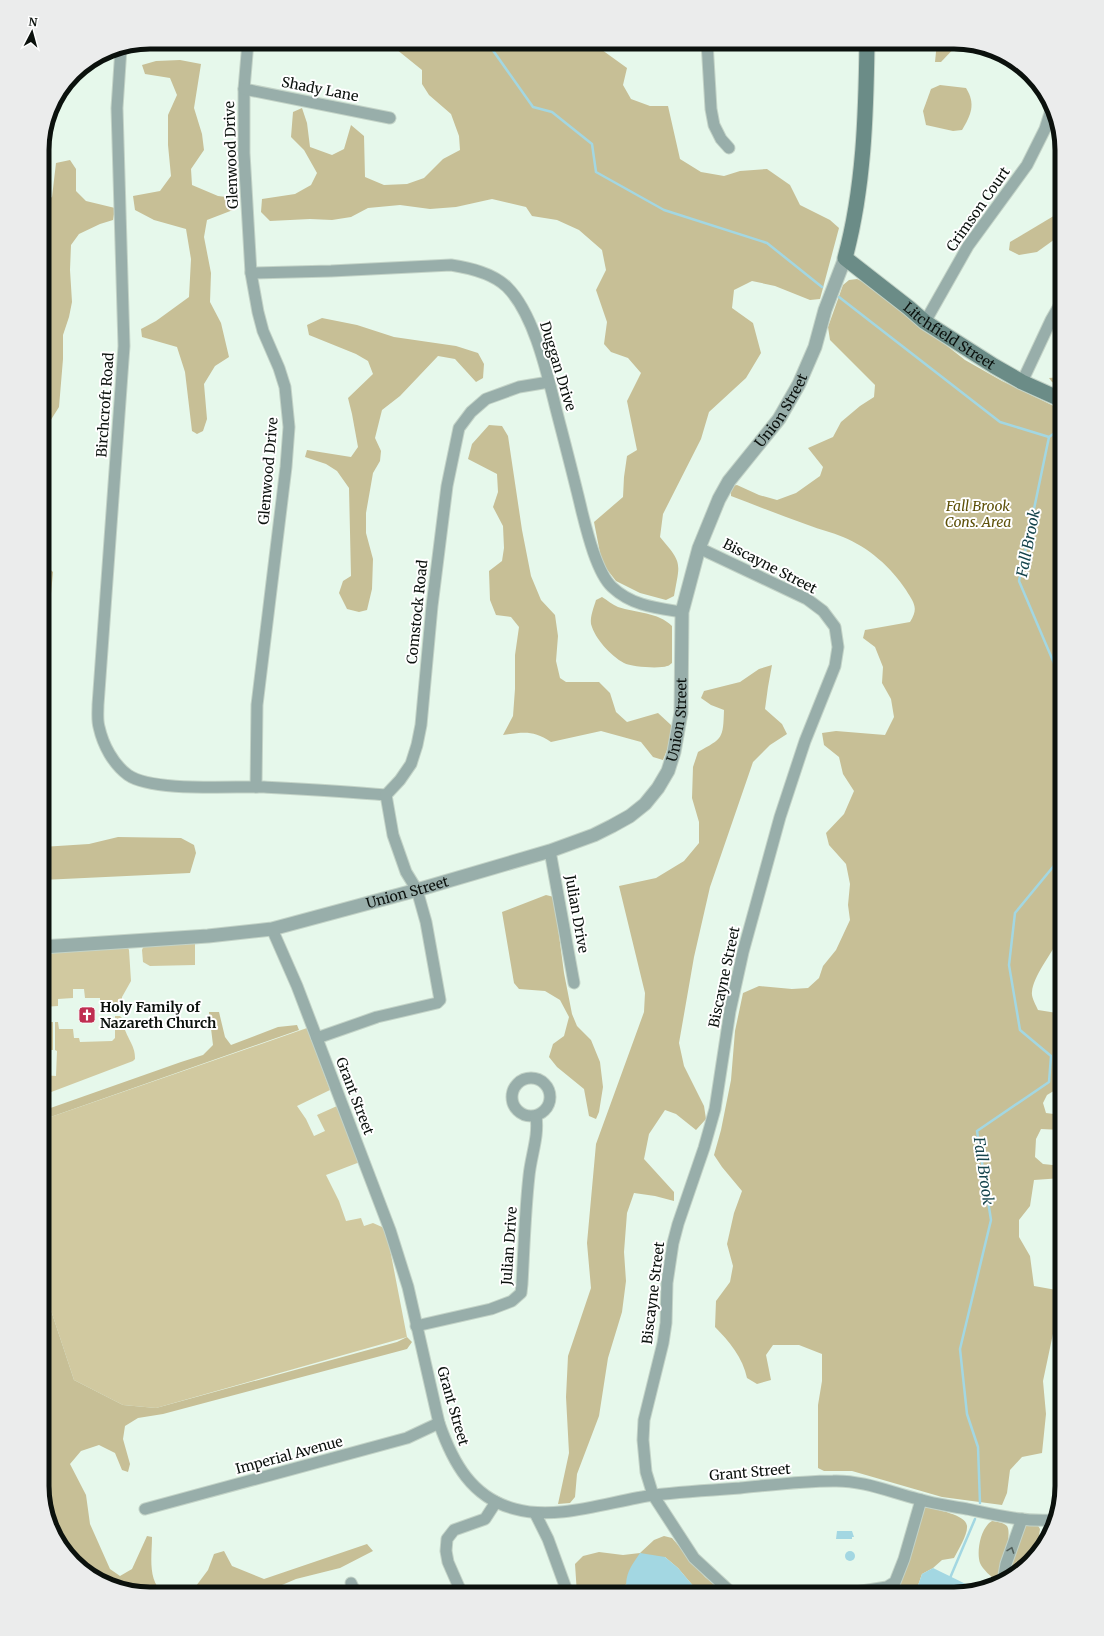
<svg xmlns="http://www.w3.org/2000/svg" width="1104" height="1636" viewBox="0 0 1104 1636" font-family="Merriweather,serif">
<rect width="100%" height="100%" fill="#e6f8eb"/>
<g fill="#d1c9a0">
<polygon points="195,941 195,965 150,966 143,962 142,950 144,945"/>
<polygon points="127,946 129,950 131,981 122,997 122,1006 118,1009 107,1009 107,1007 100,1007 100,998 85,998 84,989 73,989 73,998 58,999 58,1006 42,1007 42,950"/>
<path d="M115 1016H120L123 1019C123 1035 136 1044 135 1059L133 1061 46 1094 42 1093V1022H53V1050H43L42 1075 56 1076 57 1051 55 1050V1022H58L59 1029H73L74 1038H79L80 1042 112 1041 115 1038Z"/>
<polygon points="307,1028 330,1090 297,1106 306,1119 314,1136 325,1131 317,1115 337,1106 360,1162 326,1175 339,1201 346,1221 361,1218 364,1226 373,1223 382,1227 387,1234 407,1337 156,1408 123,1405 74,1380 42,1283 42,1120"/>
</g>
<g fill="#c7bf96">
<polygon points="296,42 315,42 303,49"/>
<path d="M390 42H591L627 68 623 85 631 99 650 106H668L680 159 701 172 724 176 740 171 767 169 790 185 800 205 830 220 839 228 820 299 810 300 775 286 752 281 734 290 732 308 753 323 761 353 746 378 709 412 701 439 663 514 660 537C683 564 680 562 674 596L666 600 640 593 616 581 602 563 594 522 623 497 624 477 627 456 637 450 627 401 641 373 628 358 611 352 604 344 607 322 596 290 606 270 602 250 579 230 557 220 532 216 526 207 492 199 456 207 430 209 400 205 368 208 351 217 332 220 310 219 270 221 261 212 262 199 295 194 311 185 317 173 304 150 291 137 293 112 302 108 307 123 310 147 332 155 344 149 351 125 364 136 365 177 384 185 407 184 424 178 443 159 460 150 459 136 451 114 429 95 422 84V70L396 49Z"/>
<polygon points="937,42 960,42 941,62 935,62"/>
<polygon points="180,60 201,64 194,108 202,134 204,150 191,169 192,185 218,196 235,198 233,210 207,220 204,237 211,273 210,302 221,323 229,357 215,366 204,384 207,419 203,431 197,434 192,431 185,372 177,347 142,337 141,329 156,321 189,297 191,259 186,229 154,220 135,210 133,196 160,191 171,176 168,145 168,115 177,95 170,78 145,74 142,65 156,61"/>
<path d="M940 85 966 88C976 104 971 115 962 130L953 131 926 125 923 111 931 89Z"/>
<polygon points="70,160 76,169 76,191 86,201 115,208 113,220 100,224 79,234 71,245 70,270 72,302 69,317 63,335 63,359 59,407 42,434 42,201 46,201 52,197 56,163"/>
<polygon points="1062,211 1062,234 1037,252 1019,255 1009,250 1010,242"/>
<path d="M857 279 868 284 965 360 1002 381 1062 410V941L1059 939C1051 954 1033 977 1032 992 1031 997 1036 1005 1038 1010L1057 1013 1062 1011V1086L1047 1095 1043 1103 1046 1113 1062 1115V1130L1041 1129 1036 1139 1035 1157 1043 1164 1062 1166V1178L1034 1180 1030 1206 1019 1220V1237L1030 1256 1034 1286 1062 1291V1325L1054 1329 1043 1381 1046 1414 1042 1453 1022 1457 1010 1470 1007 1493 1002 1505 942 1497 852 1471H824L818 1468V1405L822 1381V1354L799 1345H773L766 1355 771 1380 757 1384 747 1378C743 1358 729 1341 715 1327L716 1301 730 1282 733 1266 727 1244 734 1213 742 1191 722 1167 714 1155 721 1130 731 1080 735 1031 743 993 759 986 792 989 808 988 819 978 823 966 836 950 850 920 848 905 850 884 846 864 829 845 826 833 844 814 854 791 843 774 839 757 824 745 822 733 836 731 885 735 894 717 891 699 882 683 883 667 875 647 863 638 865 630 910 622C919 608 914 603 906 590 891 567 868 547 843 537 832 532 820 530 808 525 783 516 757 506 731 496V486L737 485 759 495 777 500 796 493 820 476 823 467 808 448 833 437 841 422 860 406 874 397 875 385 830 340 828 327 843 285 849 280Z"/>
<polygon points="322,318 357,325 394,337 456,346 478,353 484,364 483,378 476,382 455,359 438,356 400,396 382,410 375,438 381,451 380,461 373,473 366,513 366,533 373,559 372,589 367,610 359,612 347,609 339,593 343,581 351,576 349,488 337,471 326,464 305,457 307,450 351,457 358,447 352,414 348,398 373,374 368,361 356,354 309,335 307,325"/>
<polygon points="1062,377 1062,387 1052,382 1049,378"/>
<path d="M489 425 502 426 508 436 522 530 531 576 541 600 555 615 558 636 556 661 560 678 566 682H599L610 693 616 712 627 722 658 713 671 725V740L663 760 653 757 641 742 601 731 551 742C533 730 524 732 503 735L513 716 515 689V655L519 627 511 617 496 615 490 600 489 571 502 561 504 548 503 526 493 507 498 492 497 474 468 459 472 444Z"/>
<polygon points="42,562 53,572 51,594 42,607"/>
<path d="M602 597C607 600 613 605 618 607 636 613 658 612 672 626V663C670 664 669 666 667 666 660 669 631 667 624 663 611 656 595 639 591 624 590 616 594 607 596 600Z"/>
<path d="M772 665 768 687 765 709 782 724 787 734 770 745 753 762 710 887 694 957 679 1043 684 1066 704 1106 706 1119 696 1130 676 1114 665 1110 649 1134 644 1159 674 1192V1201L655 1196 634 1193 627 1213 624 1252 626 1281 622 1312 608 1358 599 1416 577 1474 575 1497 570 1503 558 1504 569 1453 566 1397 568 1356 591 1288 587 1243 596 1144 644 1012 645 993 619 886 656 878 684 861 699 843V822L692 798 693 767 698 752C723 738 723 739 724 710L711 705 701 698 704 691 740 682 759 669Z"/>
<polygon points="118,837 181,838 194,845 196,853 190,873 42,880 42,847 89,844"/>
<polygon points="546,895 554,897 564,973 572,1014 577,1026 591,1040 600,1062 603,1087 599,1112 596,1119 589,1116 584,1089 557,1067 549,1057 553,1044 564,1036 569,1017 560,1000 545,991 519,989 514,983 502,912"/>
<polygon points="209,1012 219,1012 225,1037 231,1045 278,1027 297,1025 299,1030 42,1120 42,1111 181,1062 203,1055 213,1045"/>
<path d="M42 1283 74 1380 123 1405 156 1408 397 1342 407 1337 412 1342 407 1349 163 1414 138 1418 125 1426 123 1439 130 1464 128 1472 122 1470 115 1453 99 1445 81 1451 70 1464 86 1495 90 1524 110 1569 120 1576 132 1569 147 1536 152 1537C152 1557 147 1580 164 1594H143L90 1576 56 1540 42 1486Z"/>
<path d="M926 1507C936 1510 966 1514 967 1526 968 1534 958 1550 954 1558L942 1560 933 1568 922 1574 915 1594H873L892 1590 923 1509Z"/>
<path d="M992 1521C997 1522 1003 1522 1007 1526 1013 1535 1000 1571 997 1582 992 1577 982 1569 980 1563 976 1551 981 1527 992 1521Z"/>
<polygon points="1026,1523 1037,1524 1040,1529 1037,1551 1008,1580 1011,1562"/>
<polygon points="664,1536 672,1538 705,1577 726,1594 700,1594 678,1568 665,1557 625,1585 627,1594 577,1594 575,1564 583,1556 599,1552 623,1555 640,1553 654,1540"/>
<polygon points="367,1544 373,1551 340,1568 296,1579 282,1585 278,1594 262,1594 250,1586 235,1594 190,1594 208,1570 214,1554 224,1551 232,1566 264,1579"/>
</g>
<g fill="#a3d7e2">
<polygon points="837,1531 852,1531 854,1537 852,1537 852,1539 836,1539"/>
<circle cx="850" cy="1556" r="5"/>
<path d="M640 1553 665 1557 678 1568 700 1594H627C624 1575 630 1568 640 1553Z"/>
<polygon points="933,1568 974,1588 974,1589 954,1594 915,1594 922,1574"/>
</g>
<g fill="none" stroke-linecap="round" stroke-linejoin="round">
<g stroke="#a3d7e2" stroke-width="2.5">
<polyline points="487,42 533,107 552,112 592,144 596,172 664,210 767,243 822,287"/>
<polyline points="839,297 1000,422 1049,437"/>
<polyline points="1062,682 1019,581 1049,437 1062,428"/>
<polyline points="980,1503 978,1447 967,1414 960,1349 991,1220 977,1131 1049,1082 1051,1056 1020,1030 1009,965 1015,913 1062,856"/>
<polyline points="950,1578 975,1519"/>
</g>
<g stroke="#c3d3c7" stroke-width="13">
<g id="minor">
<polyline points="248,42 244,89 244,153 251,273 258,312 263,331 279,368 285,387 289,427 286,467 257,705 256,787"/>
<polyline points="707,42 711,109 714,125 721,139 729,148"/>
<path d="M121 48 117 108 124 346 98 705C98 712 97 720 99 727 103 745 113 764 128 775 152 792 232 786 264 787 304 789 345 791 386 795"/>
<polyline points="244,89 390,118"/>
<path d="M251 273 331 271 451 265C470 268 493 273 507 287 534 314 547 373 556 409 565 444 574 478 582 512 587 532 597 573 612 587 632 606 657 608 682 612"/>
<polyline points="925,322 968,246 1027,165 1045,129 1051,110"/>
<polyline points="1022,382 1051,320 1062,301"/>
<polyline points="699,548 807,599 823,611 835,627 838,647 835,666 805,741 780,817 743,952 730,1011 715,1109 704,1148 678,1224 673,1243 667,1283 666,1323 663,1343 644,1420 643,1440 646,1472 653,1495 694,1558 733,1594"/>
<polyline points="550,851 574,983"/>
<path d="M272 929 297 986 390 1230 408 1287 439 1423C453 1463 472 1498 515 1509 558 1521 610 1501 654 1495 682 1492 711 1490 740 1488 771 1485 802 1481 833 1481 862 1480 890 1492 918 1499 934 1504 951 1506 967 1509 995 1515 1024 1522 1053 1520"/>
<polyline points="317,1038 377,1017 437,1003 440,1000 426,922 417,890 406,872 393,835 386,795 400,780 411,764 417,745 421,725 432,606 447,486 459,428 471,412 486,399 519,387 549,382"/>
<circle cx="531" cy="1097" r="19"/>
<path d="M416 1326 491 1309 512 1301 521 1293 522 1284C524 1248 525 1212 529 1176 531 1155 539 1137 536 1116"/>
<polyline points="145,1509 407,1438 439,1423"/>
<polyline points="535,1513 548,1539 568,1594"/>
<polyline points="1003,1581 1006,1564 1022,1519"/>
<polyline points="351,1583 356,1594"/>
<polyline points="462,1594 448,1562 446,1551 447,1539 454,1530 485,1519 496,1502"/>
<polyline points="843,1594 887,1587 895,1582 904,1559 921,1500"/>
</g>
</g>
<g stroke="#c3d3c7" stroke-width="15">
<g id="tertiary">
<path id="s1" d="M42 947 208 936 272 929 417 890 550 851 594 835 612 826 630 816 645 804 658 788 668 771 674 752 681 713 682 612 699 548 719 499 729 481 779 419 799 384 815 347 825 310 845 258"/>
</g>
</g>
<g stroke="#c3d3c7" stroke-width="17">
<g id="secondary">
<path id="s2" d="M867 42C866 114 864 188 845 258L909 308 925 322 994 366 1022 382 1062 400"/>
</g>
</g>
<use href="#minor" stroke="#98aeaa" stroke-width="11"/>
<use href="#tertiary" stroke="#98aeaa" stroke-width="13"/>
<use href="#secondary" stroke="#6b8c87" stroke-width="15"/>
</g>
<defs><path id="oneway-chevron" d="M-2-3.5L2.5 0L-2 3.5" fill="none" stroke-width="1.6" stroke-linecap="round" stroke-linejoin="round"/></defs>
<use stroke="#52605c" href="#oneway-chevron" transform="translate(1011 1550) rotate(-70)"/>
<defs>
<g id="church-square" transform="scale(0.9)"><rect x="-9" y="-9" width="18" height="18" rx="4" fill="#bf2e51" stroke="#fff"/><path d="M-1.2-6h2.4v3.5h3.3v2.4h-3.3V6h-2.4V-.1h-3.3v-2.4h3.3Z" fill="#fff"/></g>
</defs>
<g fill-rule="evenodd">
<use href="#church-square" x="87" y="1015"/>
</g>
<g text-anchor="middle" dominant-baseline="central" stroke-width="4" stroke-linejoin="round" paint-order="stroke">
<g font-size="14" fill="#0b110d" stroke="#fff">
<text transform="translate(320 89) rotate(11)">Shady Lane</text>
<text transform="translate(231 155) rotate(-92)">Glenwood Drive</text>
<text transform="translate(978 209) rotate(-55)">Crimson Court</text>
<text stroke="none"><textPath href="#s2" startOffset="348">Litchfield Street</textPath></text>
<text transform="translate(558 366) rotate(73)">Duggan Drive</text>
<text transform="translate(105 405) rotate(-86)">Birchcroft Road</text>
<text stroke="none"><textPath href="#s1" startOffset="1055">Union Street</textPath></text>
<text transform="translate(268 471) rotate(-85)">Glenwood Drive</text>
<text transform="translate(770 566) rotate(27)">Biscayne Street</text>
<text transform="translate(417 612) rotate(-84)">Comstock Road</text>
<text stroke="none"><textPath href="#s1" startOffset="719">Union Street</textPath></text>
<text stroke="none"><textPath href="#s1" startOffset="371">Union Street</textPath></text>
<text transform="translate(577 914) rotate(80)">Julian Drive</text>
<text transform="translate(724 977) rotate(-78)">Biscayne Street</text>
<text transform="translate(355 1096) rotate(69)">Grant Street</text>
<text transform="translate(509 1246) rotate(-86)">Julian Drive</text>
<text transform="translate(653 1293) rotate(-83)">Biscayne Street</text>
<text transform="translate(453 1406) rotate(74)">Grant Street</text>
<text transform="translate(289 1455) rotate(-15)">Imperial Avenue</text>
<text transform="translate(750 1472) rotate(-5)">Grant Street</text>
</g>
<g font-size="14" font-style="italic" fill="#5d5008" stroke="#fff">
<text x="978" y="506">Fall Brook<tspan x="978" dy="16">Cons. Area</tspan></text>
</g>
<g font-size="14" font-weight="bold" fill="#0b110d" stroke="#fff" text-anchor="start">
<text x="100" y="1007">Holy Family of<tspan x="100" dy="16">Nazareth Church</tspan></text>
</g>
<g font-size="15" font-style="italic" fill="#15444c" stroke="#fff">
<text transform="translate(1028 543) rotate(-79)">Fall Brook</text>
<text transform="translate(984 1171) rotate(82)">Fall Brook</text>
</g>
</g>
<path d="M0 0H1104V1636H0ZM150 49H954A101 101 0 0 1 1055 150V1486A101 101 0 0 1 954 1587H150A101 101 0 0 1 49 1486V150A101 101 0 0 1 150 49Z" fill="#ebecec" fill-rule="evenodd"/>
<path fill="none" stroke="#0b110d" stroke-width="5" d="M150 49H954A101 101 0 0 1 1055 150V1486A101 101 0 0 1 954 1587H150A101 101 0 0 1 49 1486V150A101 101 0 0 1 150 49Z"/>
<g transform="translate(32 32) rotate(6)" stroke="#ffffff" stroke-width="3" paint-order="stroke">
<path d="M0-3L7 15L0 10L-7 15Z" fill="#0b110d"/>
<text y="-6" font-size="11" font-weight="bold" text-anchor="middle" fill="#0b110d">N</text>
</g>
</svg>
